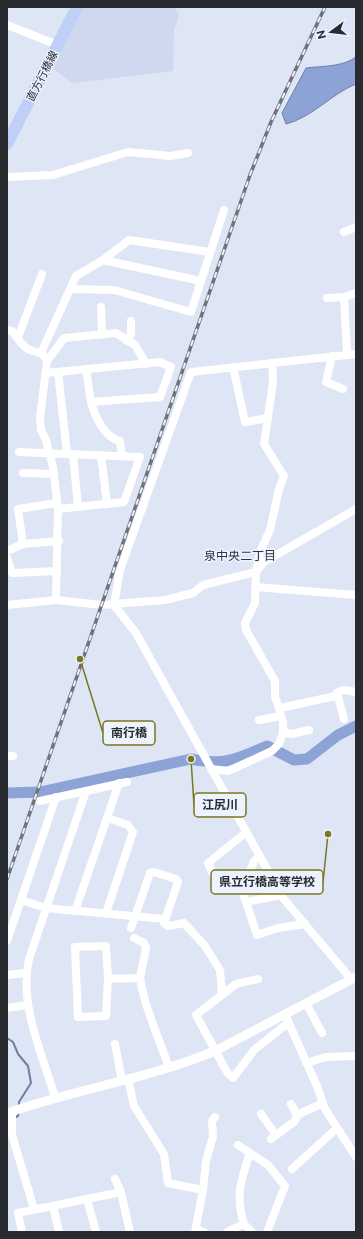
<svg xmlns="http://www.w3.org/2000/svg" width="363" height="1239" viewBox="0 0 363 1239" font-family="'Public Sans','Noto Sans JP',sans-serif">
<rect width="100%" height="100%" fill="#dee5f4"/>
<polygon fill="#cfd8ee" points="83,7 175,7 179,16 174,30 173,71 72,83 53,68"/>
<path fill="#8da3d5" stroke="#6f7fa4" d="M356 57V84C331 94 313 117 286 124L282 113 306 68C322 66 343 67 356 57Z"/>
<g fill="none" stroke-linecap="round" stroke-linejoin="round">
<g stroke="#6f7fa4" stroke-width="2">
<polyline points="7,1038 13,1042 18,1054 28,1066 31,1083 19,1102 19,1107"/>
<polyline points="14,1118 18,1116 19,1111"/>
</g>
<path stroke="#8da3d5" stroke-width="11" d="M7 793 40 792 191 759C226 766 236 759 267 746L294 760 307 759 338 735 356 726"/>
<g stroke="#fff" stroke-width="8">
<polyline points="7,25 58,45"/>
<polyline points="7,177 53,175 128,152 170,156 188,153"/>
<polyline points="344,232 356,227"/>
<polyline points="103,260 201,281"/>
<polyline points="71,289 114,290 191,312 224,210"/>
<polyline points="344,297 356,293"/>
<polyline points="327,298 344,297 347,354"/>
<polyline points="101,307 102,334"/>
<path d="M7 330 12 331C17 337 21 345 28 349 35 353 44 352 47 361L40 418 41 430 46 440 53 467 58 509 56 600"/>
<polyline points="18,337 42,274"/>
<polyline points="127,341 131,334 131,321"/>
<polyline points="41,353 76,276 103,260 129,240 210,252"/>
<polyline points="332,356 326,382 343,389"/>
<polyline points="47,361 64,338 116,333 135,345 146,364"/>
<polyline points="233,367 245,422 268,418"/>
<polyline points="86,369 91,402"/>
<polyline points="58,372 67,453"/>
<path d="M46 373 160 362 171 367 160 397 91 402C95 417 105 438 120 441L122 456"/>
<polyline points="19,452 140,457 124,502 58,509"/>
<polyline points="73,454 78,507"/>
<polyline points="101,455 107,504"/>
<polyline points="23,473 54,474"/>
<polyline points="23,544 18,509 57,503"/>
<polyline points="7,551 23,544 59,541"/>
<polyline points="7,558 12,573 57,571"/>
<polyline points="256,587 356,595"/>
<polyline points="7,605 56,600 102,605 165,600 193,593 203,585 256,572 264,562 356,509"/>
<polyline points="114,605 136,633 283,898 351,979"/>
<polyline points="114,605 120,570 191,372 356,354"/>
<polyline points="337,693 344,719"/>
<polyline points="280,708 336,696 338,692 344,690 356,692"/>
<polyline points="259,720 281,716"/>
<polyline points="283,732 291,734 309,730"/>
<polyline points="7,756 13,756"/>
<polyline points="211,769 228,771 272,751 279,744 283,732 283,722 275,696 275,681 246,630 245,623 255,603 256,572 260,552 270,530 279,489 284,476 264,444 273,382 272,363"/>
<polyline points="40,801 127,782"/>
<polyline points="259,857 254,861 242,890 257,935 278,928 305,924"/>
<polyline points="213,874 208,863 245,833"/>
<polyline points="21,900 46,908 165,919"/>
<polyline points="246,902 281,895"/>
<polyline points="75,911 119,783"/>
<polyline points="106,913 133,832 128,825 107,818"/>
<polyline points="131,928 150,873 154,872 176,879 178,882 164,923 168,926 184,923 205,946 220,970 222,995"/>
<polyline points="134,938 144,943 146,948 140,978"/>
<polyline points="7,941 56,797"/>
<polygon points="106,946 108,979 106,1016 78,1017 75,947"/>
<polyline points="7,975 26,973"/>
<path d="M108 979 140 978C145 1010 159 1037 169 1068"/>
<polyline points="258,979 236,984 196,1015 227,1072 233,1078 255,1049 288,1023"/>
<polyline points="306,1003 322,1033"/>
<polyline points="7,1008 27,1005"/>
<polyline points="287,1019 317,1086 325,1109 356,1157"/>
<polyline points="115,1044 122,1081"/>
<polyline points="306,1063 326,1057 356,1056"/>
<polyline points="128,1079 134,1106 164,1154 168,1183 203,1190 195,1232"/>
<path d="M55 1097C42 1053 19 1006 29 959L86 791"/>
<polyline points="291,1104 297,1115"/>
<polyline points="12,1111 12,1135 34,1209"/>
<polyline points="261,1114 276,1135"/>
<polyline points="271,1139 295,1121 297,1115 323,1103"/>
<polyline points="238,1145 250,1153"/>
<polyline points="292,1169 337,1128"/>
<polyline points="115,1179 121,1192 130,1232"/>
<polyline points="203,1190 206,1161 213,1136 212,1121 215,1117"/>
<polyline points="87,1199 96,1232"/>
<polyline points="53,1206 59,1232"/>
<polyline points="244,1224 252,1232"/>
<polyline points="196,1229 204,1232"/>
<polyline points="22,1232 18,1213 121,1192"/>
<path d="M227 1232 244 1224C235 1195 241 1180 250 1153L268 1165 285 1186 267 1232"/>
</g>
<path stroke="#fff" stroke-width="9" d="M7 1113C76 1089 148 1079 215 1051L356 977"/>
<polyline stroke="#bed0f7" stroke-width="12" points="7,144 77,7"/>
<g stroke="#6f737c" stroke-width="3.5">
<polyline id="rail" points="7,879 250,175 271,122 325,7"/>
</g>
<use href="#rail" stroke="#ecf2fe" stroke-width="2" stroke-dasharray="6" stroke-linecap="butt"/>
</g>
<g text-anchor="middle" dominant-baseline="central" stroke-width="3" stroke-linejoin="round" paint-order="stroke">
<g font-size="11" fill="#282b30" stroke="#ecf2fe">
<text transform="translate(42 76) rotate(-63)">直方行橋線</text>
</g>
<g font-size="12" fill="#303540" stroke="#ecf2fe">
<text x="240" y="556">泉中央二丁目</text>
</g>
</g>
<path fill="none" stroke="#7b771c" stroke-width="1.5" d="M80 659L103 733M191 759L194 805M328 834L323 882"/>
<g fill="#7b771c" stroke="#ecf2fe" stroke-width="1.5">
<circle cx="80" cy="659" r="4"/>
<circle cx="191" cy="759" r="4"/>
<circle cx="328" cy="834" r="4"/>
</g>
<g fill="#ecf2fe" stroke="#7b771c" stroke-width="1.5">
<rect x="103" y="721" width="52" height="24" rx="4"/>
<rect x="194" y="793" width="52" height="24" rx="4"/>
<rect x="211" y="870" width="112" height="24" rx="4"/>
</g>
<g font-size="12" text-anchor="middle" font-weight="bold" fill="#282b30">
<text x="129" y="737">南行橋</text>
<text x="220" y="809">江尻川</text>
<text x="267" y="886">県立行橋高等学校</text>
</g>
<rect width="363" height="1239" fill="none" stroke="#282b30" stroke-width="16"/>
<g transform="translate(331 32) rotate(255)" stroke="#ecf2fe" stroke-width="3" paint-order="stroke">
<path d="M0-3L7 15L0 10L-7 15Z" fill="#282b30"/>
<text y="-6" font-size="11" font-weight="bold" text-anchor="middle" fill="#282b30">N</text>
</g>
</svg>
